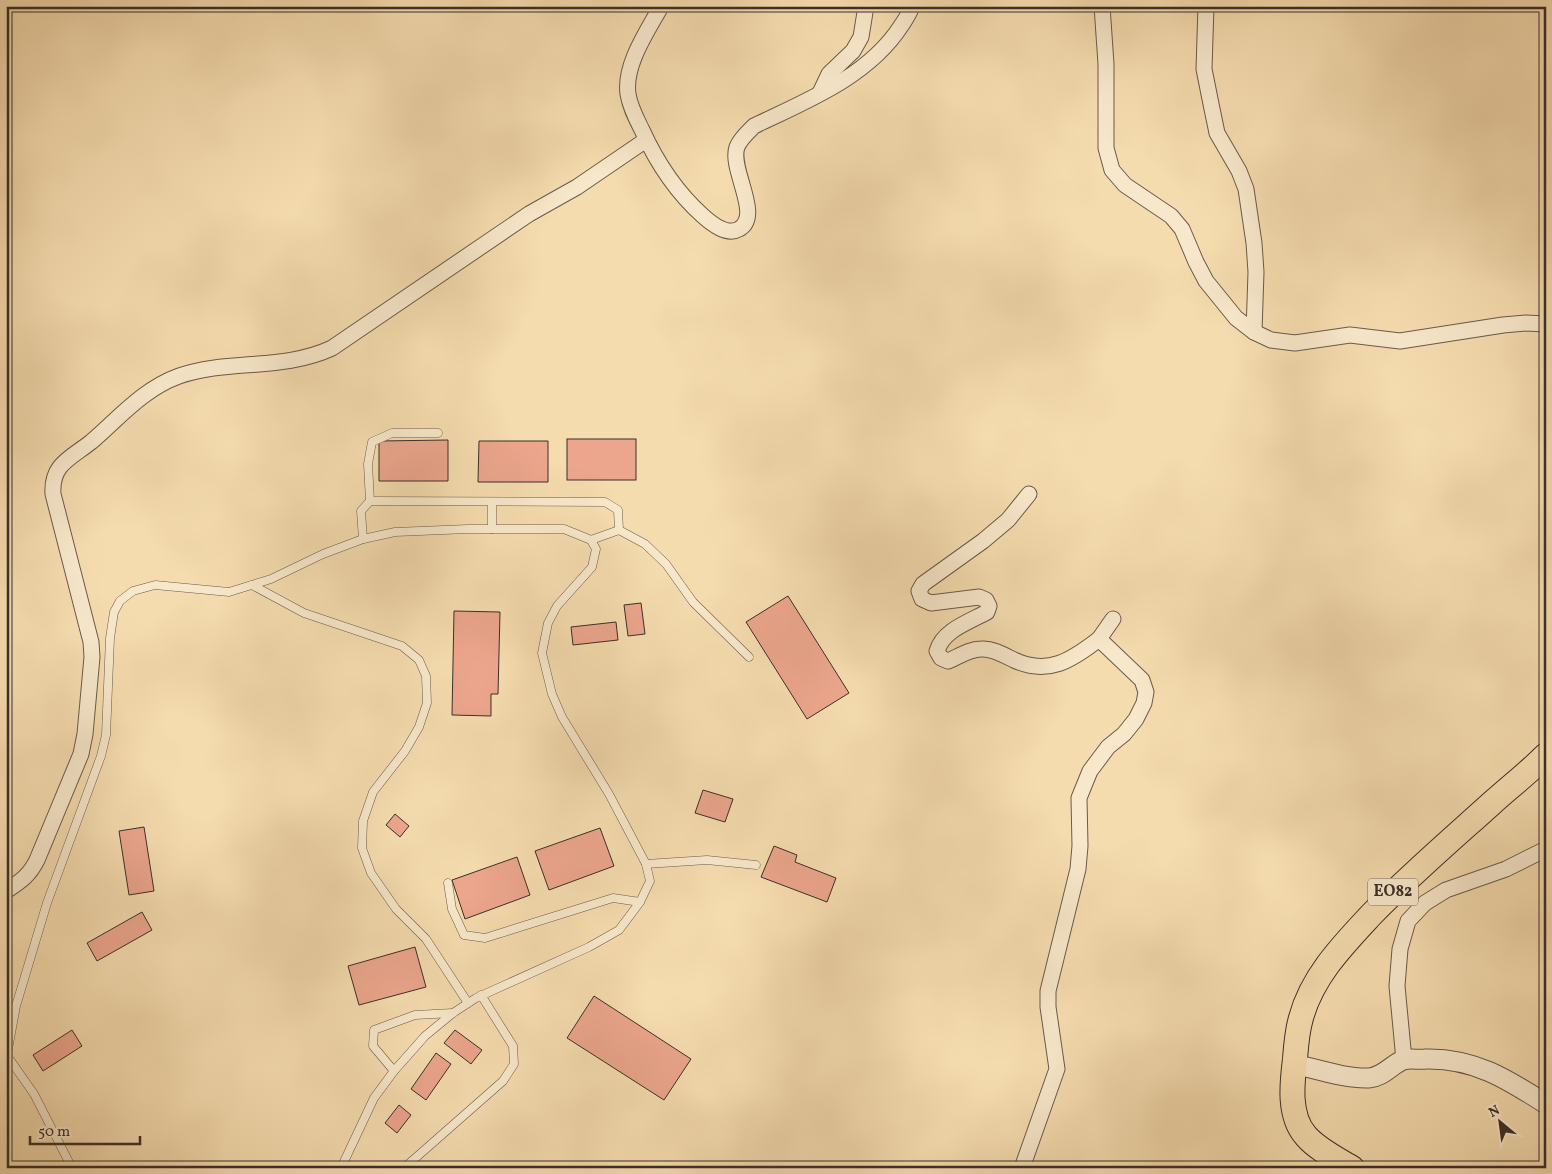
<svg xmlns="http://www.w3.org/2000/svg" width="1552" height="1174" viewBox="0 0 1552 1174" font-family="Vollkorn,serif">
<rect width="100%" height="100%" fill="#f5dcaf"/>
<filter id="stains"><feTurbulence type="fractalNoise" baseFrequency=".004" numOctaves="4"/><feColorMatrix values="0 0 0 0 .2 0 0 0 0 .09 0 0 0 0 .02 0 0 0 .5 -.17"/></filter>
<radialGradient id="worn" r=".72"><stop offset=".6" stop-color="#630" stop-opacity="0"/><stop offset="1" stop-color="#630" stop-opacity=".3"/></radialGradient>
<g fill="#eca68d" stroke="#3b2f28">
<rect x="567" y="439" width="69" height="41"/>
<polygon points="448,440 448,481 379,481 379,441"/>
<polygon points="479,441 548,441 548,482 478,482"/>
<polygon points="788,596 849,693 807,719 746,622"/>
<polygon points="641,603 645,634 628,636 624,605"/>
<polygon points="454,611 500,612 498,694 491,694 491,716 452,715"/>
<polygon points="616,622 618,640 573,645 571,627"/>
<polygon points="703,790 733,799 725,822 695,813"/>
<polygon points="395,814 409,826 400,837 386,825"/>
<polygon points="144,827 154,891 129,895 119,831"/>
<polygon points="600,828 614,866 549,890 535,851"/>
<polygon points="774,846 797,855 795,862 836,878 827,902 761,877"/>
<polygon points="517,857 530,895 465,919 452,880"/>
<polygon points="142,912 152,930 97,961 87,943"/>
<polygon points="415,947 426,987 359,1005 348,966"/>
<polygon points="594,996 691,1059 664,1100 567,1038"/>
<polygon points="72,1030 82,1046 43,1071 33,1055"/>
<polygon points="455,1030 482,1050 471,1064 444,1043"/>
<polygon points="436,1053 451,1064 426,1100 411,1089"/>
<polygon points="399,1105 411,1115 397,1133 385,1123"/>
</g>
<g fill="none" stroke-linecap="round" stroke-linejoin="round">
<g stroke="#6a5a4a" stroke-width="9">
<g id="service">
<polyline points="370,501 368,464 372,442 392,433 438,433"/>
<polyline points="492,529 492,502"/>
<polyline points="363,539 361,511 370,501 605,502 618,510 619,530 645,544 666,564 693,602 749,657"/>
<polyline points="591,540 619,530"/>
<polyline points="252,585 304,613 402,646 419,660 426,676 427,703 419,727 405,751 373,792 363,821 362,848 371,873 396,909 426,939 468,1003"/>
<polyline points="646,864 707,860 756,865"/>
<polyline points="448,883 452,909 464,935 485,938 613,898 640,902"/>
<polyline points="8,1057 34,1094 72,1168"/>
<polyline points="6,1060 16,1006 47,903 101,756 106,735 110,638 114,612 120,601 133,591 155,585 229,592 271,579 323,554 363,539 395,532 468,529 564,529 591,540 596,549 592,567 557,606 548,623 542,653 552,694 562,717 609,794 646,864 650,881 640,902 619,930 589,947 476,998 453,1013 425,1036 394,1071 374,1098 341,1168"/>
<polyline points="394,1071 373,1046 374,1030 415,1015 453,1013"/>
<polyline points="404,1168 503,1081 514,1064 513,1046 481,995"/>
</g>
</g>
<g stroke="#6a5a4a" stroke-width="17">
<g id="minor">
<path d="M659 6V10C646 33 624 66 628 94 630 107 636 118 642 130 657 163 675 191 703 216 712 224 727 236 739 229 763 216 729 169 737 147 740 139 748 132 754 126 806 101 868 77 901 26 905 20 910 13 912 6"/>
<polyline points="1102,6 1106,64 1106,148 1112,170 1125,185 1171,216 1182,229 1196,262 1206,281 1236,318 1254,332 1271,340 1295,343 1350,335 1400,341 1503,325 1526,323 1546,324"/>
<polyline points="1206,6 1204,69 1211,104 1217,133 1239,171 1246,189 1254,243 1256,272 1254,332"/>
<polyline points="820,93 829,74 853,51 861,37 866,6"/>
<polyline points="1099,639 1113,619"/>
<path d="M6 891C21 881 29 876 37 860L81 754 85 734 92 657 91 642 53 494C51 464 71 458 91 442 119 418 143 389 179 376 228 359 283 371 332 348L529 214 577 187 646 140"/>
<polyline points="1404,1060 1397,986 1400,949 1408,921 1425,903 1446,890 1506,869 1546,849"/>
<path d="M1022 1168 1057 1069 1048 1007V991L1078 869 1080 846 1079 798 1090 771 1108 747 1124 734 1136 719 1144 703 1146 692 1142 680 1099 639C1072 660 1048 676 1014 660 1004 655 992 648 981 649 969 649 958 657 948 661L941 658 937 651C943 630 969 622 987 612L989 606 986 600 979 597 931 603 922 599 919 591 923 584 983 541 1008 520 1029 494"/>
</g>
</g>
<g stroke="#6a5a4a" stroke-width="21">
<path id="tertiary" d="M1294 1064C1317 1069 1346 1079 1369 1078 1383 1077 1391 1065 1403 1060 1409 1058 1419 1060 1426 1059 1474 1058 1507 1079 1546 1104"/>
</g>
<g stroke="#3b2f28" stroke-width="26">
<path id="primary" d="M1352 1168C1337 1159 1317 1149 1306 1136 1288 1116 1292 1083 1295 1059 1296 1046 1297 1031 1301 1018 1312 977 1342 946 1370 916 1409 876 1451 840 1492 803 1510 787 1529 772 1546 755"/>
</g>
<use href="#service" stroke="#f8e8cb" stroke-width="8"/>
<use href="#minor" stroke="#f8e8cb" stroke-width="15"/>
<use href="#tertiary" stroke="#f8e8cb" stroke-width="19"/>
<use href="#primary" stroke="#f5dcaf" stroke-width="24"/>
</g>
<g text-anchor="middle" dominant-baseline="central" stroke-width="5" stroke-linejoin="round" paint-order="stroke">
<rect fill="#f8e8cb" stroke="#746659" stroke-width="1" x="1368" y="878.5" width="50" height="27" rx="4"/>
<g font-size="16" font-weight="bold" fill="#3b2f28">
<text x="1393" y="892">ΕΟ82</text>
</g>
</g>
<rect width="1552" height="1174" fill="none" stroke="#f5dcaf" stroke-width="25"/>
<rect x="8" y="8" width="1537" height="1159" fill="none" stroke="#3b2f28" stroke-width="2.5"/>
<rect x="12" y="12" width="1527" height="1149" fill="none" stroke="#3b2f28"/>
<g transform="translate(1500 1122) rotate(331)" stroke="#f8e8cb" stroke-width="4" paint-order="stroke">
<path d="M0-4L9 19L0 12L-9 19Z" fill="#3b2f28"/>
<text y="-8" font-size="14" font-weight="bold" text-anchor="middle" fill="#3b2f28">N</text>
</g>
<path d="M30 1136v8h110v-8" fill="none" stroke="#3b2f28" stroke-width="2.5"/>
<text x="38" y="1136" font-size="15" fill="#3b2f28" stroke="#f8e8cb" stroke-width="4" paint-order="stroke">50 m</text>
<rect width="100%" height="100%" filter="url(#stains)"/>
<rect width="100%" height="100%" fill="url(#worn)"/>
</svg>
